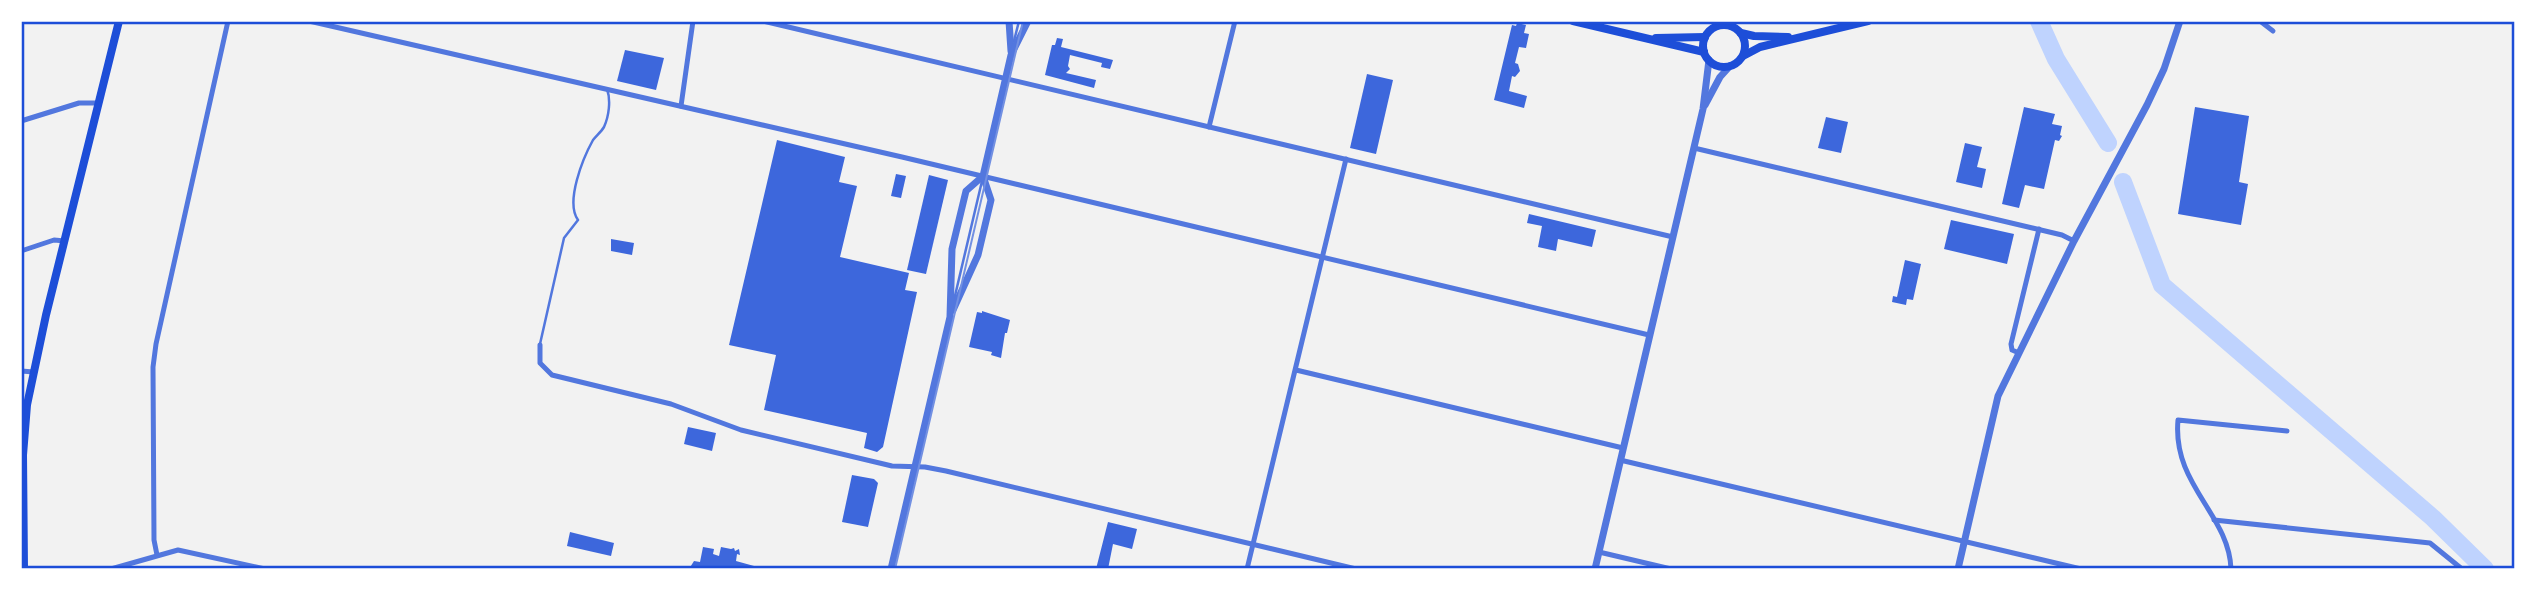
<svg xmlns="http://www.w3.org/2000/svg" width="2536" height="590" viewBox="0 0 2536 590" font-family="'Space Grotesk',sans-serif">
<rect width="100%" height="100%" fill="#f2f2f2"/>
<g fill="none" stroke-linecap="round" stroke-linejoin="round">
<g stroke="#bfd3fe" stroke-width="18">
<polyline points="2039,21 2056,59 2108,143"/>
<polyline points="2123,182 2162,285 2433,518 2485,569"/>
</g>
</g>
<g fill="#3d67dc">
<polygon points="1517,23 1526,25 1524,33 1529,34 1526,48 1519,47 1515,63 1518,64 1520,71 1515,77 1512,76 1509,91 1527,96 1524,108 1494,100 1512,25 1516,26"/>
<polygon points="1057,38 1063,39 1061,47 1113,60 1110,69 1101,67 1102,63 1070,55 1068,66 1070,69 1066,73 1096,80 1094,88 1045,75 1052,45 1055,45"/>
<polygon points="625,50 664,58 656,90 617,81"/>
<polygon points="1367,74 1393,80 1376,154 1350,148"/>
<polygon points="2024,107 2055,114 2052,124 2062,126 2060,135 2062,136 2059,141 2055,140 2044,189 2025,185 2019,208 2002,204"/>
<polygon points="2195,107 2249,116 2239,182 2248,184 2241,225 2178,214"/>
<polygon points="1826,117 1848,122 1841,153 1818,148"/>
<polygon points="777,140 845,157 839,182 857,186 840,257 909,273 905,290 917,292 883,447 877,452 864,448 867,433 764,410 776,355 729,345"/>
<polygon points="1965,143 1982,147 1977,167 1986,169 1982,188 1956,182"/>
<polygon points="896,174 906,176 901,198 891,196"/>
<polygon points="929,175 948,180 926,274 907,270"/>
<polygon points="1529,214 1596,230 1592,247 1558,239 1556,251 1538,247 1542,226 1527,223"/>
<polygon points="1951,220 2014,234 2007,264 1944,249"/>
<polygon points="611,239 634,243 632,255 611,251"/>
<polygon points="1905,260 1921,264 1913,300 1907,299 1906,305 1892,302 1893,296 1897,297"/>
<polygon points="982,311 1010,320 1007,333 1005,333 1001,358 991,355 992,352 969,347 977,312 982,313"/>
<polygon points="688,427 716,433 712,451 684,444"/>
<polygon points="852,475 874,479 878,483 868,527 842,522"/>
<polygon points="1108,522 1137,529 1132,549 1113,544 1108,569 1096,569"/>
<polygon points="570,532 614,543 611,556 567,546"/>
<polygon points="703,547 714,549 713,554 719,556 721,547 731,549 734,548 735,551 739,549 740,555 737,554 736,561 765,569 689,569 694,561 700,562"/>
</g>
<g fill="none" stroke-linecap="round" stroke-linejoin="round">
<g stroke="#5277de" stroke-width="2.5">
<polyline points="1014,41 1019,21"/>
<polyline points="954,300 982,181"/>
<path d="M540 344 564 238 578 220C565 202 583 158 593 140 596 136 601 132 604 127 609 116 611 100 607 89"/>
</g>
<g stroke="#5277de" stroke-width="5">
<polyline points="309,21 902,157 1649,335"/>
<polyline points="763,21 1673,237"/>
<polyline points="2260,21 2273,31"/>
<polyline points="681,106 693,21"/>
<polyline points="21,121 79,103 99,103"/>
<polyline points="1209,127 1235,21"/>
<polyline points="1694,148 2062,235 2074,241"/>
<polyline points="21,251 54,240 65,241"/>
<polyline points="540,345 540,363 552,375 671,404 741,430 892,466 925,467 946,471 1356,569"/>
<polyline points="2019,353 2012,350 2011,344 2039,229"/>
<polyline points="1296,370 1623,448"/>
<polyline points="21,371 34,372"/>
<polyline points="1620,460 2081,569"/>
<polyline points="2214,520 2430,543 2462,569"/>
<polyline points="1599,552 1671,569"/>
<polyline points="157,555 154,540 153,367 156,344 228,21"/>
<polyline points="111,569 178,550 265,569"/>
<polyline points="1247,569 1346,159"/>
<path d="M2231 569C2229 514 2172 485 2178 420L2287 431"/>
</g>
<g stroke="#5277de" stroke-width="7">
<polyline points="1009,21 1011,51"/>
<polyline points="1705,105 1720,77 1730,66"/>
<polyline points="953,310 978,255 991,200 983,176 1011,55 1028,21"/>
<polyline points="891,569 950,317 952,249 966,191 983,176"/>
<polyline points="1595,569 1703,109 1709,60"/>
<polyline points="1958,569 1998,396 2074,241 2147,105 2164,69 2180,21"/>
</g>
<g stroke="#1d4ed8" stroke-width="8">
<polyline points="1573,21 1704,52"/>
<circle cx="1724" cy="46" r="21"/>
<polyline points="1741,33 1754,36 1788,37"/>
<polyline points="1656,38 1705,37"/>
<polyline points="1743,56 1760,47 1868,21"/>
<polyline points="24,569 23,455 27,405 46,315 119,21"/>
</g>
<polyline stroke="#7290e2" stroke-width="2" points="895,569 1023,21"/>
</g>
<rect width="2536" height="590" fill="none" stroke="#ffffff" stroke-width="46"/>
<rect x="23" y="23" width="2490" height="544" fill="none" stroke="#1d4ed8" stroke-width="2.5"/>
</svg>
